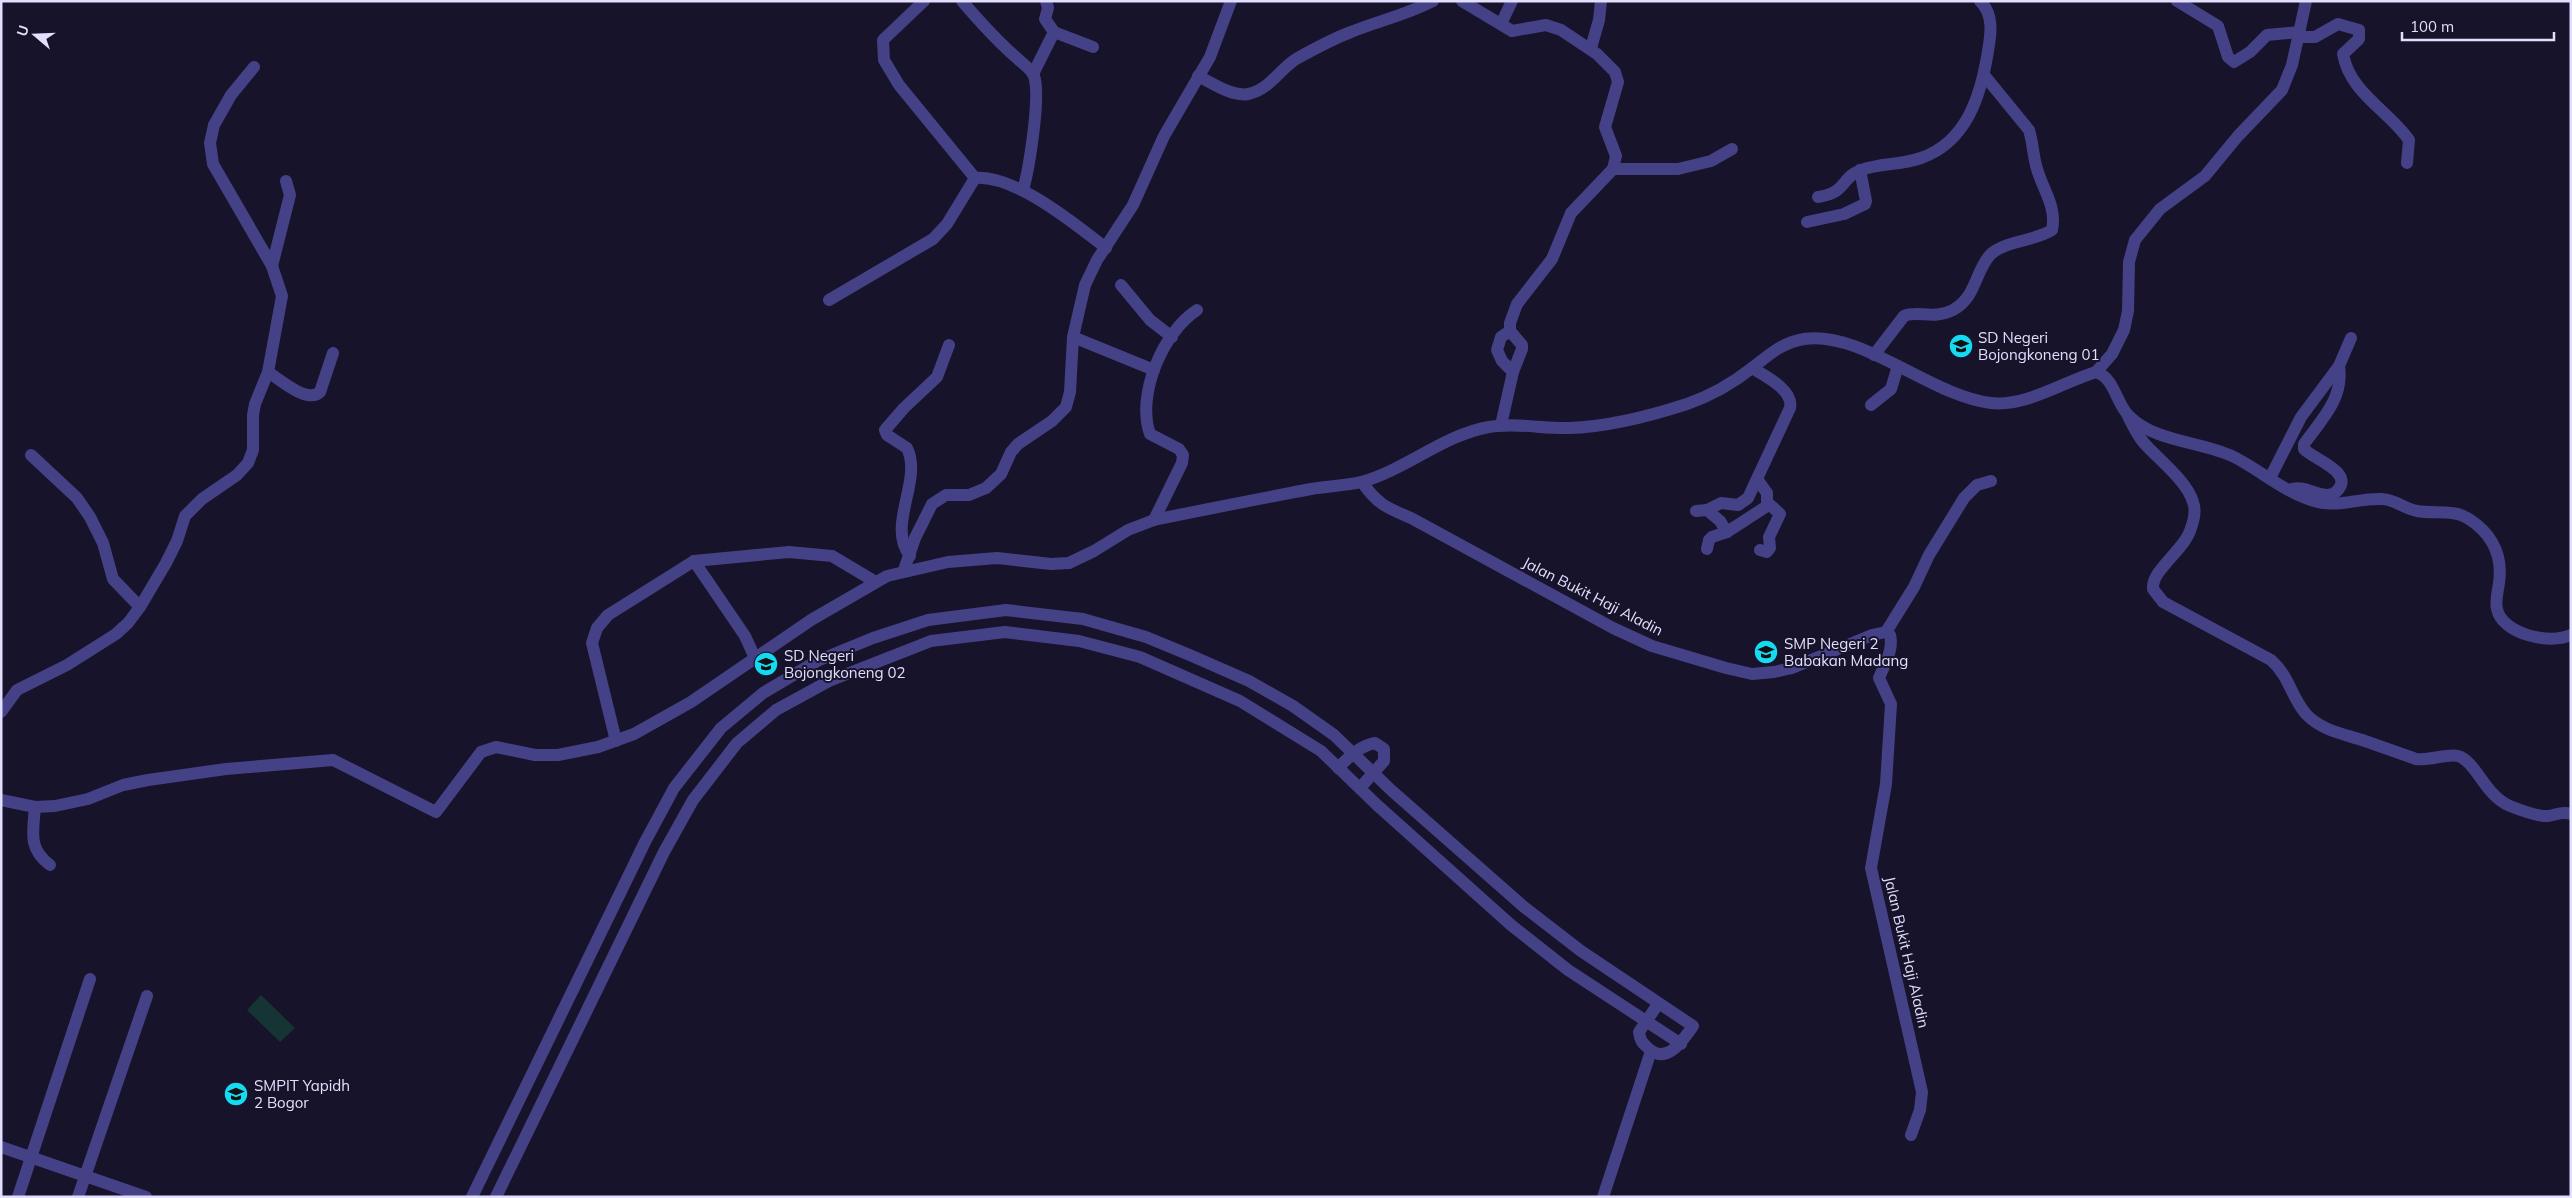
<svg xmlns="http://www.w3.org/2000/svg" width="2572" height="1198" viewBox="0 0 2572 1198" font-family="Mulish,sans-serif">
<rect width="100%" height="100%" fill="#17132a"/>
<polygon fill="#163433" points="261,995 295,1028 280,1042 247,1010"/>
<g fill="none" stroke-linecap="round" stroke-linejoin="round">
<g stroke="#444187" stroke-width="12">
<polyline points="924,1 883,40 884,60 899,85 975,178"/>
<path d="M962 1C980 22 997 41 1018 59 1023 64 1032 70 1034 76 1041 96 1029 169 1023 190"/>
<polyline points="1046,1 1048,8 1045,19 1054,32"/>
<polyline points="1462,1 1512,31 1546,25 1561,30 1597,54 1615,72 1618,82 1605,127 1616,156 1613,169 1571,213 1552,259 1517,304 1510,323 1510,331 1522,345 1522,349 1513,372 1501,425"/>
<polyline points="2177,1 2218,26 2228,57 2234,62 2250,52 2267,35 2300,32"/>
<polyline points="1501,24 1512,1"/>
<path d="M2298 37H2315L2338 24 2359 30V39L2343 54C2350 93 2388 110 2409 140L2407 163"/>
<polyline points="1591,48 1599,20 1601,1"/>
<polyline points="1033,74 1054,32 1093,47"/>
<path d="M1198 76C1212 83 1232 97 1248 94 1269 90 1279 70 1296 59 1314 49 1332 39 1351 32 1378 21 1406 15 1433 1"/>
<polyline points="1613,169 1678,169 1711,161 1732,149"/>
<path d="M975 178C1016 175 1075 224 1106 248"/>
<path d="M1818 197C1847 193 1840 178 1861 170 1880 163 1902 165 1921 158 1967 142 1981 95 1988 51 1991 34 1994 14 1980 1"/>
<polyline points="1807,222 1844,214 1865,204 1866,201 1860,170"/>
<polyline points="272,266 290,195 286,181"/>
<polyline points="1121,285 1150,320 1172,337"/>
<polyline points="829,300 933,239 947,224 975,178"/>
<polyline points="1510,331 1501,337 1497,350 1502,361 1513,372"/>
<polyline points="1073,337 1154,370"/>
<path d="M1874 355 1904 316C1918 310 1933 320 1953 310 1977 297 1975 270 1991 254 2005 241 2035 241 2052 230 2057 207 2043 190 2037 169 2033 156 2033 143 2029 130L1984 75"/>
<path d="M268 372C281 380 307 404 320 392L333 353"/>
<polyline points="2096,372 2112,354 2124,330 2128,311 2129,262 2135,240 2160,209 2205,176 2238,136 2282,90 2292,65 2306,1"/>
<polyline points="1871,405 1891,389 1898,366"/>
<path d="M2128 416C2133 426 2137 435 2144 443 2158 459 2187 481 2193 502 2196 510 2194 520 2191 528 2185 550 2151 570 2153 589L2163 602 2271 660C2290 677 2291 697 2306 714 2322 731 2344 734 2365 741 2382 747 2399 753 2416 759 2429 761 2448 753 2458 756 2476 761 2485 796 2510 806 2520 810 2538 817 2548 816 2556 815 2562 811 2571 814"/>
<polyline points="31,455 77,498 90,517 103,543 113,579 140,607"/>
<polyline points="2270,478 2301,417 2339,366 2351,338"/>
<path d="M1362 482C1377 504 1387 508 1411 518L1613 628 1652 646 1726 668 1752 674 1774 672 1792 668 1872 635 1886 632 1890 635C1894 650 1884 665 1879 678L1891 704 1886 784 1871 868 1922 1092 1920 1110 1911 1135"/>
<path d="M2292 489C2305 486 2313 494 2326 495 2329 495 2334 494 2337 491 2355 472 2313 459 2304 449V444C2322 419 2344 398 2339 366"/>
<polyline points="1707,510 1720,521 1727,532"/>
<path d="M1696 511 1707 510 1721 503 1738 505 1748 498 1790 408C1794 390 1765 376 1752 368"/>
<path d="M1154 520 1182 463 1183 455 1179 449 1150 434C1136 395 1163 332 1197 310"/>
<polyline points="1707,549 1709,540 1712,537 1727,532 1767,506 1767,493 1757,479"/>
<polyline points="1760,550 1767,552 1770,548 1769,537 1780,514 1768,503"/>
<path d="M910 556C886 525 923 481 907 448L887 435 885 430 904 408 937 377 949 345"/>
<polyline points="694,561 745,636 755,658"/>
<polyline points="904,570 915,538 932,504 946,495 969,495 986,488 1001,474 1011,452 1018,444 1052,421 1066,407 1070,392 1073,337 1085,285 1097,260 1133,205 1164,136 1210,57 1231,1"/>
<polyline points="1886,632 1914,587 1929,555 1964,498 1977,485 1991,481"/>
<polyline points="1,712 17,690 67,665 116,634 128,623 140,607 166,563 177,541 185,516 202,499 237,475 248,463 253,450 253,415 255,404 268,372 282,296 272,266 213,164 210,143 214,125 231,95 254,67"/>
<polyline points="616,741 592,643 597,628 608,615 694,561 789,552 832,556 874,581"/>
<path d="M1338 768C1349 757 1359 746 1375 743L1384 749V761L1360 788"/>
<path d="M1 800 35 807 55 806 88 799 123 785 148 780 226 769 333 760 436 812 481 752 496 747 535 755H558L598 747 634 734 691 702 811 620 887 576 948 562 997 558 1051 564 1069 563 1094 551 1128 530 1154 520C1206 509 1259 499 1311 489 1327 486 1345 486 1361 482 1406 470 1443 435 1489 427 1515 422 1543 429 1569 428 1608 427 1650 416 1687 404 1710 396 1733 383 1752 368 1769 355 1781 343 1804 339 1861 330 1931 396 1991 403 2026 407 2063 382 2096 372 2115 378 2116 404 2129 416 2156 443 2202 441 2234 457 2260 470 2283 491 2311 500 2338 509 2355 498 2382 499 2394 499 2405 509 2417 511 2434 514 2455 509 2469 519 2492 534 2503 555 2499 583 2498 591 2495 600 2497 609 2502 634 2550 645 2571 635"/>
<path d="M35 807C33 832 28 849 50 865"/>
<polyline points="1,1147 146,1197"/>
<polyline points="18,1197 90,979"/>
<polyline points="78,1197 147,996"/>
<path d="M472 1197 645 842 674 788 721 728 763 693 817 661 873 638 928 620 1006 610 1083 619 1146 637 1192 656 1249 681 1293 706 1334 735 1391 790 1524 907 1581 951 1693 1026C1683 1040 1667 1066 1648 1048 1642 1043 1640 1040 1639 1032L1658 1004"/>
<polyline points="496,1197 664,852 693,800 737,743 776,710 829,681 931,641 1005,632 1079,641 1140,657 1240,701 1321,751 1377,805 1511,925 1568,970 1681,1044"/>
<polyline points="1603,1197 1651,1051"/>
</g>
</g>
<defs>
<g id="school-disc" transform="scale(1.25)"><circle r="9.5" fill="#15dbf2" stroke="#17132a"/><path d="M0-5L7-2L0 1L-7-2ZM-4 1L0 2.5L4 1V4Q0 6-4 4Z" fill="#111"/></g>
</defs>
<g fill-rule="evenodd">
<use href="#school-disc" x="1961" y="346"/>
<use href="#school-disc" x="1766" y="652"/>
<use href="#school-disc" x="766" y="664"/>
<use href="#school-disc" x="236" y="1094"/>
</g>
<g text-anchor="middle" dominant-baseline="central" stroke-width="4" stroke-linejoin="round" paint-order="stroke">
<g font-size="15" fill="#e2defd" stroke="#17132a" text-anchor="start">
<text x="1978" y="337">SD Negeri<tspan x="1978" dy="17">Bojongkoneng 01</tspan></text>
<text x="1784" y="643">SMP Negeri 2<tspan x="1784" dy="17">Babakan Madang</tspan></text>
<text x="784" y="655">SD Negeri<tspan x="784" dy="17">Bojongkoneng 02</tspan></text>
<text x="254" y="1085">SMPIT Yapidh<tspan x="254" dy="17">2 Bogor</tspan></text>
</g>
<g font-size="15" fill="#e2defd" stroke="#17132a">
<text transform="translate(1593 596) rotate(27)">Jalan Bukit Haji Aladin</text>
<text transform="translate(1907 952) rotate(77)">Jalan Bukit Haji Aladin</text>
</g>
</g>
<rect width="2572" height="1198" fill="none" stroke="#e2defd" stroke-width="5"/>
<g transform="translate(35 35) rotate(289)" stroke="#17132a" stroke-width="4" paint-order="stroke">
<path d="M0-4L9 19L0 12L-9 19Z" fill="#e2defd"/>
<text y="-8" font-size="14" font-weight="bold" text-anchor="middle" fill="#e2defd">U</text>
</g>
<path d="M2402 32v8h152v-8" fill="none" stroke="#e2defd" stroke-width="2.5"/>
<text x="2410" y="32" font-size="15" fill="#e2defd" stroke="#17132a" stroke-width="4" paint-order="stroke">100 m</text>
</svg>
